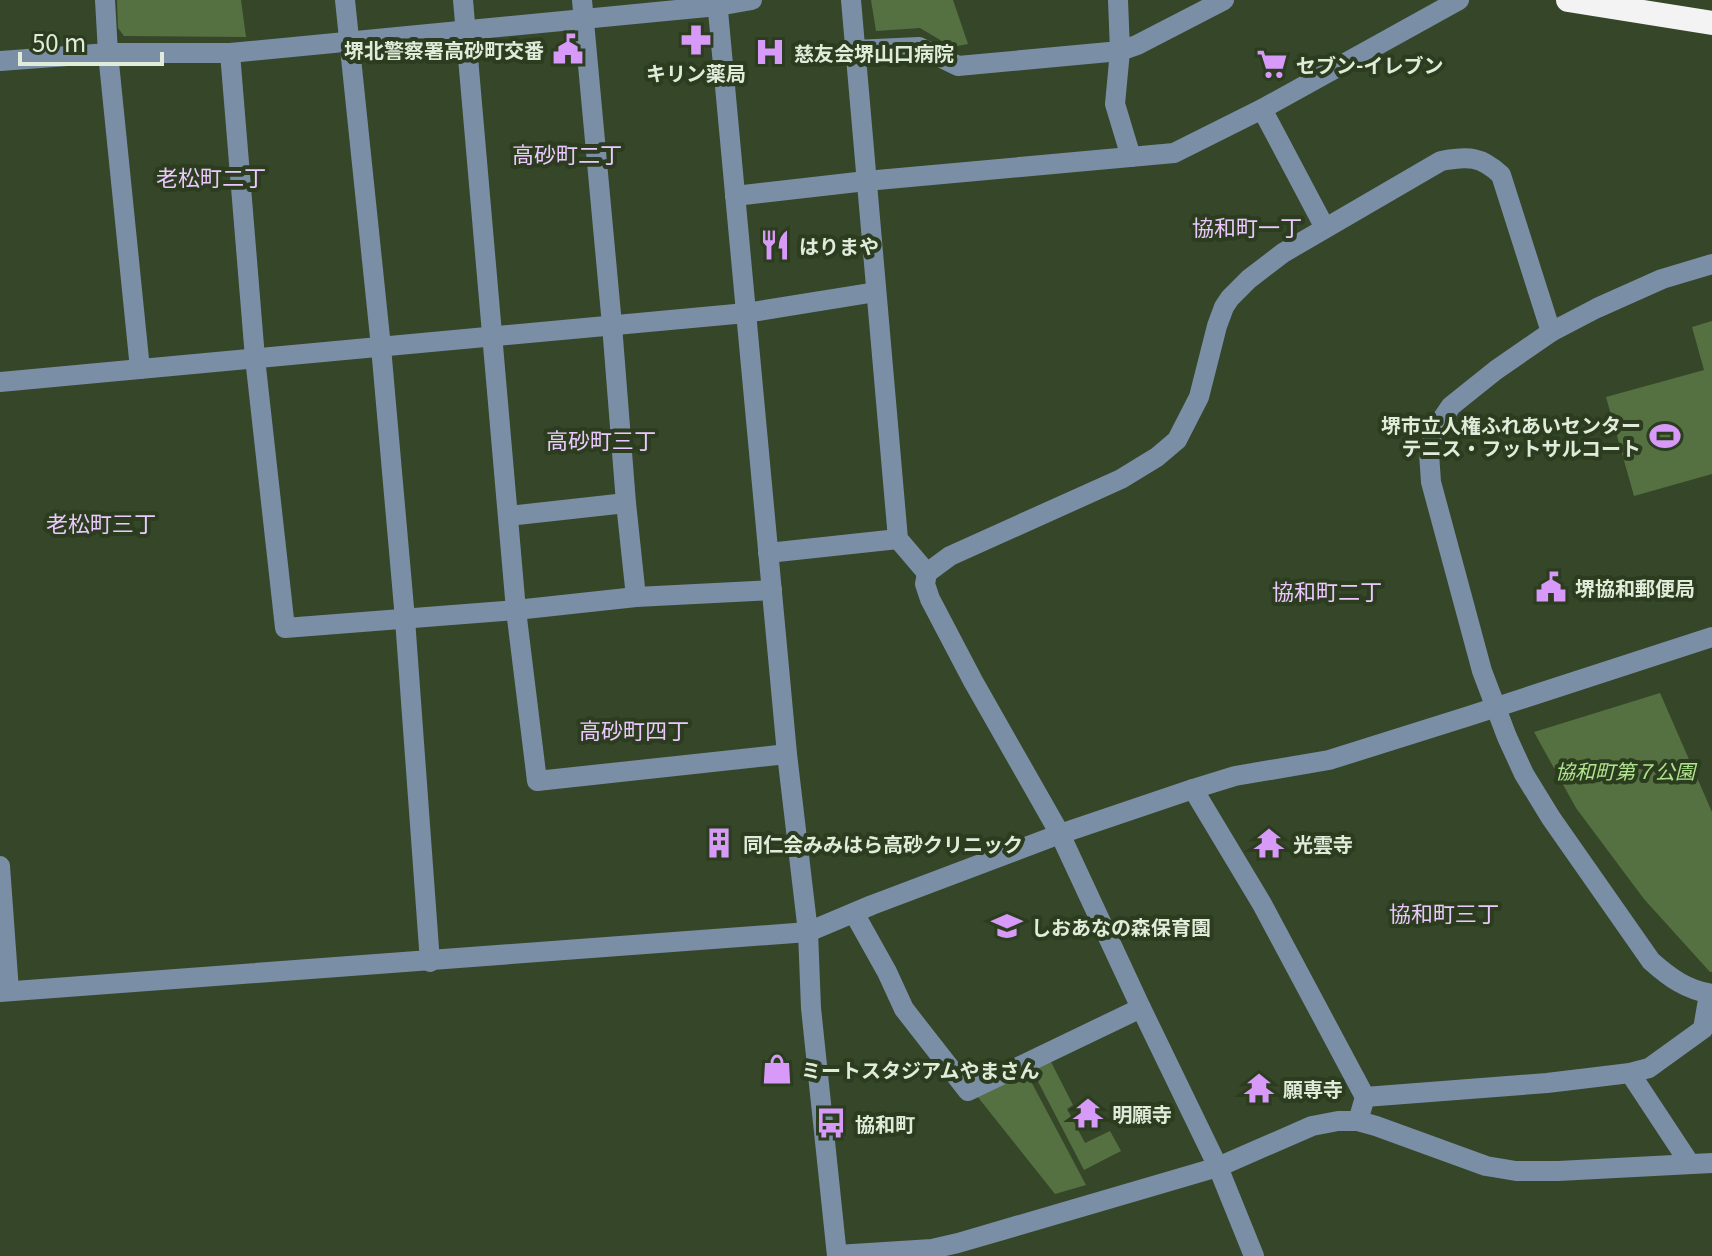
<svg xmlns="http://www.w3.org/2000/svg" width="1712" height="1256" viewBox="0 0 1712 1256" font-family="Georgia,'Noto Sans JP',serif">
<rect width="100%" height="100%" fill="#354629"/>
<g fill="#557141">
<polygon points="117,0 241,0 246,37 124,36 118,28"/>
<polygon points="871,0 953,0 968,44 952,47 920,28 876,31"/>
<polygon points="1712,321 1712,474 1634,496 1606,397 1704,370 1692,327"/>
<polygon points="1660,693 1712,812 1712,972 1710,972 1644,899 1576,808 1534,732"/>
<polygon points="1050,1060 1073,1105 1067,1109 1085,1143 1110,1131 1121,1151 1084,1170 1032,1070"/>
<polygon points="1026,1072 1086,1185 1055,1194 977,1096"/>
</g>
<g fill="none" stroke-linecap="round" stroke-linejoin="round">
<g stroke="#7a8ea6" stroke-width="20">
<polyline points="105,0 108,53 140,369"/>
<polyline points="345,0 381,347 405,619 430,962"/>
<polyline points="463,0 516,610 537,781 787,754"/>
<polyline points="582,0 612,325 626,503 636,597"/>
<polyline points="717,0 787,754 808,932 811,1008 837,1256"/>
<polyline points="851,0 898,539 927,573"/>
<polyline points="1118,0 1120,51 1115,104 1131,157"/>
<polyline points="854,50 919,47 958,66 1120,51 1137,45 1224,0"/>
<polyline points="230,53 255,358 285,628 516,610 636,597 772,590"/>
<polyline points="0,61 108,53 230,53 718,6 752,0"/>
<polyline points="1262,109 1325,228"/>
<polyline points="735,196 866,181 1174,153 1262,109 1459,0"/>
<path d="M1712 264 1662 279 1597 308 1551 332 1496 370 1451 406 1436 428 1429 453 1431 482 1482 671 1507 737 1524 774 1551 818 1651 961C1670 978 1687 990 1712 994"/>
<polyline points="0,382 746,313 876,292"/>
<polyline points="508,516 626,503"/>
<polyline points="768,553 898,539"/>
<polyline points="1193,789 1262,904 1365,1097"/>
<polyline points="0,866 9,991"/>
<polyline points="854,913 887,972 904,1009 968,1091 1141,1008"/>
<polyline points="0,992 808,932 872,905 1060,834 1193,789 1235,776 1329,760 1469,716 1712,637"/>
<polyline points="1630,1073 1690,1164"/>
<polyline points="1358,1121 1365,1097 1547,1083 1630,1073 1649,1068 1703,1029 1709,994"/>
<polyline points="837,1255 932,1249 958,1243 1218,1167 1312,1126 1338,1121 1358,1121 1376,1126 1486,1166 1516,1171 1558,1171 1712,1163"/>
<path d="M1254 1256 1218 1167 1141 1008 1060 834 973 681 930 599 925 584 927 573 950 556 1121 479 1157 457 1177 440 1199 397 1217 326 1224 307 1230 298 1249 279 1283 253 1441 161C1468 156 1481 156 1501 175L1551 332"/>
</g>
<polyline stroke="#f3f3f3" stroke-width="24" points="1568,0 1712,23"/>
</g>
<defs>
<g id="pharmacy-bare" transform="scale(2.4)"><path d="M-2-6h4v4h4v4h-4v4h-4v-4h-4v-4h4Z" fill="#d89af8" stroke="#2b3c1f" stroke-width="2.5" paint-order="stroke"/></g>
<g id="civic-bare" transform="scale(2.4)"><path d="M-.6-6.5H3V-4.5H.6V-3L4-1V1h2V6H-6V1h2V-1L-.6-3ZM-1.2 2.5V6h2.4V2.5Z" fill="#d89af8" stroke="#2b3c1f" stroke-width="2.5" paint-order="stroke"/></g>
<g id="hospital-bare" transform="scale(2.4)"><path d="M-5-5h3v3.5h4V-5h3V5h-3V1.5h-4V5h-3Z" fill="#d89af8" stroke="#2b3c1f" stroke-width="2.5" paint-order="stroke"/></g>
<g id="supermarket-bare" transform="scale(2.4)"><path d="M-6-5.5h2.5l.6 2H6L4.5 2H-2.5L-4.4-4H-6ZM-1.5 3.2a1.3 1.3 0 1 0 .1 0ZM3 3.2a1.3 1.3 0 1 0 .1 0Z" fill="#d89af8" stroke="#2b3c1f" stroke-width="2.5" paint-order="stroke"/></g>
<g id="restaurant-bare" transform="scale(2.4)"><path d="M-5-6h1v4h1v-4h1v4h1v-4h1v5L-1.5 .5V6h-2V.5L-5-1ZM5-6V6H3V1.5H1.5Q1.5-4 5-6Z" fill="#d89af8" stroke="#2b3c1f" stroke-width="2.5" paint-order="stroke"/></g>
<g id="stadium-bare" transform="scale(2.4)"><path d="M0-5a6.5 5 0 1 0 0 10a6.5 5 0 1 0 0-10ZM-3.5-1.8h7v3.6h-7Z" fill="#d89af8" stroke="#2b3c1f" stroke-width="2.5" paint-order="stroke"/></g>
<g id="building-bare" transform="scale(2.4)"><path d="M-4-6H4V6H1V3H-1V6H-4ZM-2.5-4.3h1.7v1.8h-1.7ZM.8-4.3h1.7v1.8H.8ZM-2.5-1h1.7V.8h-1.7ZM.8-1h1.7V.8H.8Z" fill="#d89af8" stroke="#2b3c1f" stroke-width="2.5" paint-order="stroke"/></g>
<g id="temple-bare" transform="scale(2.4)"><path d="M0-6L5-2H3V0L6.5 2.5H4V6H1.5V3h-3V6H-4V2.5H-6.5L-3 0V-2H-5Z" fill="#d89af8" stroke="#2b3c1f" stroke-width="2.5" paint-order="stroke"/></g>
<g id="school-bare" transform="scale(2.4)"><path d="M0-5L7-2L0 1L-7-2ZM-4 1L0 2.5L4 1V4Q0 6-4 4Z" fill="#d89af8" stroke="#2b3c1f" stroke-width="2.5" paint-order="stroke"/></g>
<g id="shop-bare" transform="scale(2.4)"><path d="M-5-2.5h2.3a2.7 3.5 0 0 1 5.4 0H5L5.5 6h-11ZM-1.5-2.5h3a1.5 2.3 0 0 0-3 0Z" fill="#d89af8" stroke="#2b3c1f" stroke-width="2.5" paint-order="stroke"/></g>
<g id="bus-bare" transform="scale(2.4)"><path d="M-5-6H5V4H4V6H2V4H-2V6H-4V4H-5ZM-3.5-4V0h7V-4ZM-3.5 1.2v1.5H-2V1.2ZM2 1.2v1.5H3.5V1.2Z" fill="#d89af8" stroke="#2b3c1f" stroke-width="2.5" paint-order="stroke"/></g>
</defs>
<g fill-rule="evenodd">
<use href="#pharmacy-bare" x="696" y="40"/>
<use href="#civic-bare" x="568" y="49"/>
<use href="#hospital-bare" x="770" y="52"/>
<use href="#supermarket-bare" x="1272" y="64"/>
<use href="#restaurant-bare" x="775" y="245"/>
<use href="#stadium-bare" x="1665" y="436"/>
<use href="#civic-bare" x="1551" y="587"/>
<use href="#building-bare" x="719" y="843"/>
<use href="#temple-bare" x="1269" y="843"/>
<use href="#school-bare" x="1007" y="926"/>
<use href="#shop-bare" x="777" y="1069"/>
<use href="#temple-bare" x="1259" y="1088"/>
<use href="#temple-bare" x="1088" y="1113"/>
<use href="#bus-bare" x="831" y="1123"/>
</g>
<g text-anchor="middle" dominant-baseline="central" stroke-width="8" stroke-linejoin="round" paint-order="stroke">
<g font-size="20" font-weight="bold" fill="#e0ebda" stroke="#2b3c1f" text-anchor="start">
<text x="544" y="49" text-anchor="end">堺北警察署高砂町交番</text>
<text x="794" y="52">慈友会堺山口病院</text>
<text x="1296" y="64">セブン-イレブン</text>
<text x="696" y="72" text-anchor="middle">キリン薬局</text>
<text x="799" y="245">はりまや</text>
<text x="1641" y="424" text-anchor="end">堺市立人権ふれあいセンター<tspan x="1641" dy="23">テニス・フットサルコート</tspan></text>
<text x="1575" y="587">堺協和郵便局</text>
<text x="743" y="843">同仁会みみはら高砂クリニック</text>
<text x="1293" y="843">光雲寺</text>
<text x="1031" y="926">しおあなの森保育園</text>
<text x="801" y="1069">ミートスタジアムやまさん</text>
<text x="1283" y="1088">願専寺</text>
<text x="1112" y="1113">明願寺</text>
<text x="855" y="1123">協和町</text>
</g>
<g font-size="20" font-style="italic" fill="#b1e48e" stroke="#2b3c1f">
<text x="1625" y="770">協和町第７公園</text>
</g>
<g font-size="22" fill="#ebc9fe" stroke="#2b3c1f">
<text x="567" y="153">高砂町二丁</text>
<text x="211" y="176">老松町二丁</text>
<text x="1247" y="226">協和町一丁</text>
<text x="601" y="439">高砂町三丁</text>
<text x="101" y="522">老松町三丁</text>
<text x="1327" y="590">協和町二丁</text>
<text x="634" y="729">高砂町四丁</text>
<text x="1444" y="912">協和町三丁</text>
</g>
</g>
<path d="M20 52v12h142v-12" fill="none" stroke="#e0ebda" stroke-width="4"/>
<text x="32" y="52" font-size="24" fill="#e0ebda" stroke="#2b3c1f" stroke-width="6" paint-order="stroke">50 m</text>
</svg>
